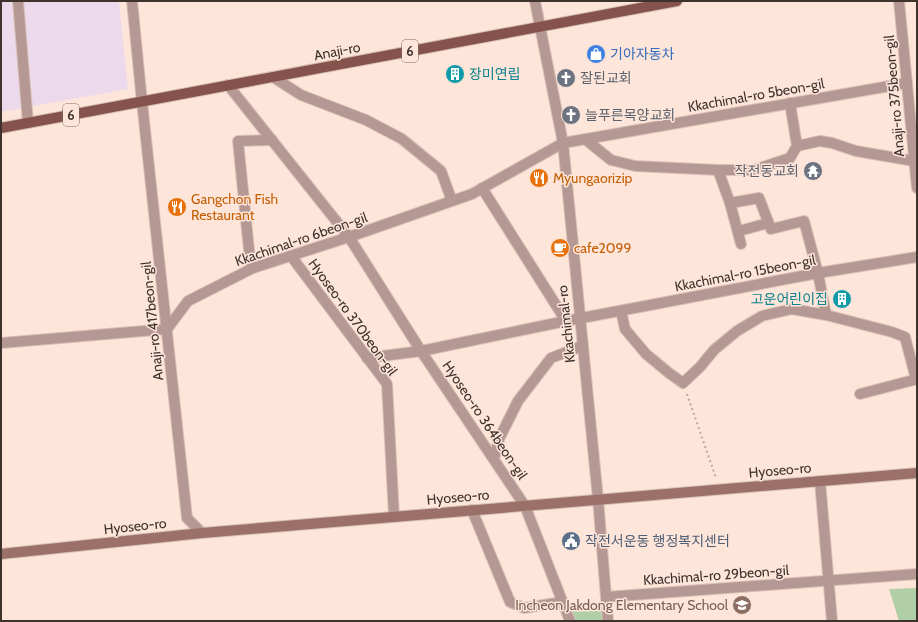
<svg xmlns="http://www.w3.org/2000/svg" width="918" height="622" viewBox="0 0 918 622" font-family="Cabin,'Noto Sans KR',sans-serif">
<rect width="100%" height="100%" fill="#fee5d9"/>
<polygon fill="#ecdaec" points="1,1 119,1 128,89 1,112"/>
<g fill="#b1cfa7">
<polygon points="917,588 917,621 899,621 889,589"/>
<polygon points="602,608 603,621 576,621 572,610"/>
</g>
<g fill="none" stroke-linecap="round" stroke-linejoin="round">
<g stroke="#d8c1b6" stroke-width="12">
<g id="street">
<polyline points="18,1 28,123"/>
<polyline points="132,1 142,102 187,518 202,533"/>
<polyline points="535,1 563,143 598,499 608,621"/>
<polyline points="899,1 917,188"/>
<polyline points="273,77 301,95 366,120 402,139 441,171 452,201"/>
<polyline points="228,85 349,237 421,351 525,506 570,621"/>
<polyline points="790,103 797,146"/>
<polyline points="585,139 611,160 635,166 718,170 754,170 790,158 797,146 820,141 832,143 856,151 914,161"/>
<polyline points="718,170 730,203 741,244"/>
<polyline points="482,188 566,321"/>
<polyline points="730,203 759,198 771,229 804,221 818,273 826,315"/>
<polyline points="739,231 768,223"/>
<polyline points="291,256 387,384 394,516"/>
<polyline points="253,268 250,260 238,141 272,140"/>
<polyline points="621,311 625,329 646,354 669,373 683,383 700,367 714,350 737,331 762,316 792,309 826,315 892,332 905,337 916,379"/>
<polyline points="1,343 167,329 188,301 253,268 349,237 472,194 563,143 907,83"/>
<polyline points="367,358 421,351 566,321 818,273 917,257"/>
<polyline points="860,394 917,379"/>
<polyline points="494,459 499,439 518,401 551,358 577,348 582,345"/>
<polyline points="820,481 832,621"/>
<polyline points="472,510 510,602 524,608 563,602"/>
<polyline points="606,597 917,574"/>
</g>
</g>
<g stroke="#d8c1b6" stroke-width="12">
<polyline id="secondary" points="1,554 202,533 917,473"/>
</g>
<g stroke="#d8c1b6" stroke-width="12">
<polyline id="primary" points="1,128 677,1"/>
</g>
<polyline stroke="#bca89e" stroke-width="2" stroke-dasharray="2 3" stroke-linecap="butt" points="687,394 716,478"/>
<use href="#street" stroke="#b59893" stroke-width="10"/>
<use href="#secondary" stroke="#9a7069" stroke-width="10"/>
<use href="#primary" stroke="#85534b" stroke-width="10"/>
</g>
<defs>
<g id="shop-disc" transform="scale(1)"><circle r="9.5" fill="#3f7fe0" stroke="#fee5d9"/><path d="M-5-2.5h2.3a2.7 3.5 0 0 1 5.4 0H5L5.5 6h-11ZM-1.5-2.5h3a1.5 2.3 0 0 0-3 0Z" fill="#fff"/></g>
<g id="building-disc" transform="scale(1)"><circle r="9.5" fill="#0f9aa8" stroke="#fee5d9"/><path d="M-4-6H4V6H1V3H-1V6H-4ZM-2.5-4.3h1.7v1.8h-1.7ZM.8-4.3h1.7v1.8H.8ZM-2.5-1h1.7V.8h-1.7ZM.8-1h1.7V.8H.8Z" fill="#fff"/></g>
<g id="church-disc" transform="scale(1)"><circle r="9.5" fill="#6b7280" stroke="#fee5d9"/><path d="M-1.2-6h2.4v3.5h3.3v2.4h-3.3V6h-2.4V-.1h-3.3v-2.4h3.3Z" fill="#fff"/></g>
<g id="temple-disc" transform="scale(1)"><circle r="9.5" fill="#6b7280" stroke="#fee5d9"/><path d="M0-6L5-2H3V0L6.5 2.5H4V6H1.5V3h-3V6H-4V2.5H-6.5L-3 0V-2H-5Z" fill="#fff"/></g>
<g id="restaurant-disc" transform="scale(1)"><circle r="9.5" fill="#e8710a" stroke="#fee5d9"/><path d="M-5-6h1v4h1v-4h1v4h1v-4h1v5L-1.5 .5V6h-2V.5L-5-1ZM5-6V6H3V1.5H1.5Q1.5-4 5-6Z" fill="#fff"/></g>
<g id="cafe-disc" transform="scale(1)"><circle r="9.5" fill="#e8710a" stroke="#fee5d9"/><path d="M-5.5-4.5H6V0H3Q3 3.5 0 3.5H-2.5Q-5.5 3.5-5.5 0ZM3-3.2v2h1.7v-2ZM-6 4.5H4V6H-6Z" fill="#fff"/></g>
<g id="civic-disc" transform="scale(1)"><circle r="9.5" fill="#5c6f8a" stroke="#fee5d9"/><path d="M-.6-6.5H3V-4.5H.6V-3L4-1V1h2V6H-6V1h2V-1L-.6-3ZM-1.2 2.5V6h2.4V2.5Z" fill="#fff"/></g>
<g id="school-disc" transform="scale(1)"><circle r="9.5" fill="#8d6e63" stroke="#fee5d9"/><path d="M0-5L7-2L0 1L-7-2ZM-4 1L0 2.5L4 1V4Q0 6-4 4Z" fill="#fff"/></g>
</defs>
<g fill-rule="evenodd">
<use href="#shop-disc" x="596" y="54"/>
<use href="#building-disc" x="455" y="74"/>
<use href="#church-disc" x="566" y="78"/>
<use href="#church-disc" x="571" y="115"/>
<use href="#temple-disc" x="813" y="171"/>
<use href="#restaurant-disc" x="539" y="178"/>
<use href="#restaurant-disc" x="177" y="207"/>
<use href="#cafe-disc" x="560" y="248"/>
<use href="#building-disc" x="842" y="299"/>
<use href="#civic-disc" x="571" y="541"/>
<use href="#school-disc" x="742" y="605"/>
</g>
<g text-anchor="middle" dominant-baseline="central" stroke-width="3" stroke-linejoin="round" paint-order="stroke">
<g fill="#fee5d9" stroke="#786860" stroke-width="1">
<rect x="402" y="40" width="16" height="22" rx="3"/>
<rect x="63" y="104" width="16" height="22" rx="3"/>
</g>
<g font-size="13" font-weight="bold" fill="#3e322c">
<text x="410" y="51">6</text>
<text x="71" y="115">6</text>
</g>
<g font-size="14" fill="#3e322c" stroke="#fee5d9">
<text transform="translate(337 51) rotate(-11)">Anaji-ro</text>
<text transform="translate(756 95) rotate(-10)">Kkachimal-ro 5beon-gil</text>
<text transform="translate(894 96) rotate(-95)">Anaji-ro 375beon-gil</text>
<text transform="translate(301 239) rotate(-19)">Kkachimal-ro 6beon-gil</text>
<text transform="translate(745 273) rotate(-11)">Kkachimal-ro 15beon-gil</text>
<text transform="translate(353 317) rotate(54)">Hyoseo-ro 370beon-gil</text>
<text transform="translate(152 321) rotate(-96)">Anaji-ro 417beon-gil</text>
<text transform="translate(566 324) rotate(-96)">Kkachimal-ro</text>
<text transform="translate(485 420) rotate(56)">Hyoseo-ro 364beon-gil</text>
<text transform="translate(780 470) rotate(-5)">Hyoseo-ro</text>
<text transform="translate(458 497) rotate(-5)">Hyoseo-ro</text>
<text transform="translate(135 526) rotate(-6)">Hyoseo-ro</text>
<text transform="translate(716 575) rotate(-4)">Kkachimal-ro 29beon-gil</text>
</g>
<g font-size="14" fill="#366cbe" stroke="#fee5d9" text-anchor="start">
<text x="610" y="54">기아자동차</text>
</g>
<g font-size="14" fill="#0d838f" stroke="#fee5d9" text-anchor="start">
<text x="469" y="74">장미연립</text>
<text x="828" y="299" text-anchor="end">고운어린이집</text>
</g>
<g font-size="14" fill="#5b616d" stroke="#fee5d9" text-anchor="start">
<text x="580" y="78">잘된교회</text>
<text x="585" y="115">늘푸른목양교회</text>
<text x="799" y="171" text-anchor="end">작전동교회</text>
</g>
<g font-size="14" fill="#c56008" stroke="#fee5d9" text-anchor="start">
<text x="553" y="178">Myungaorizip</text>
<text x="191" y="199">Gangchon Fish<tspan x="191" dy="16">Restaurant</tspan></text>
<text x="574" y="248">cafe2099</text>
</g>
<g font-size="14" fill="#4e5e75" stroke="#fee5d9" text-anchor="start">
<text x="585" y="541">작전서운동 행정복지센터</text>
</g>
<g font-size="14" fill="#785e54" stroke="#fee5d9" text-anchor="end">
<text x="728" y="605">Incheon Jakdong Elementary School</text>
</g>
</g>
<rect width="918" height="622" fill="none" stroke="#3e322c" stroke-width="4"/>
</svg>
